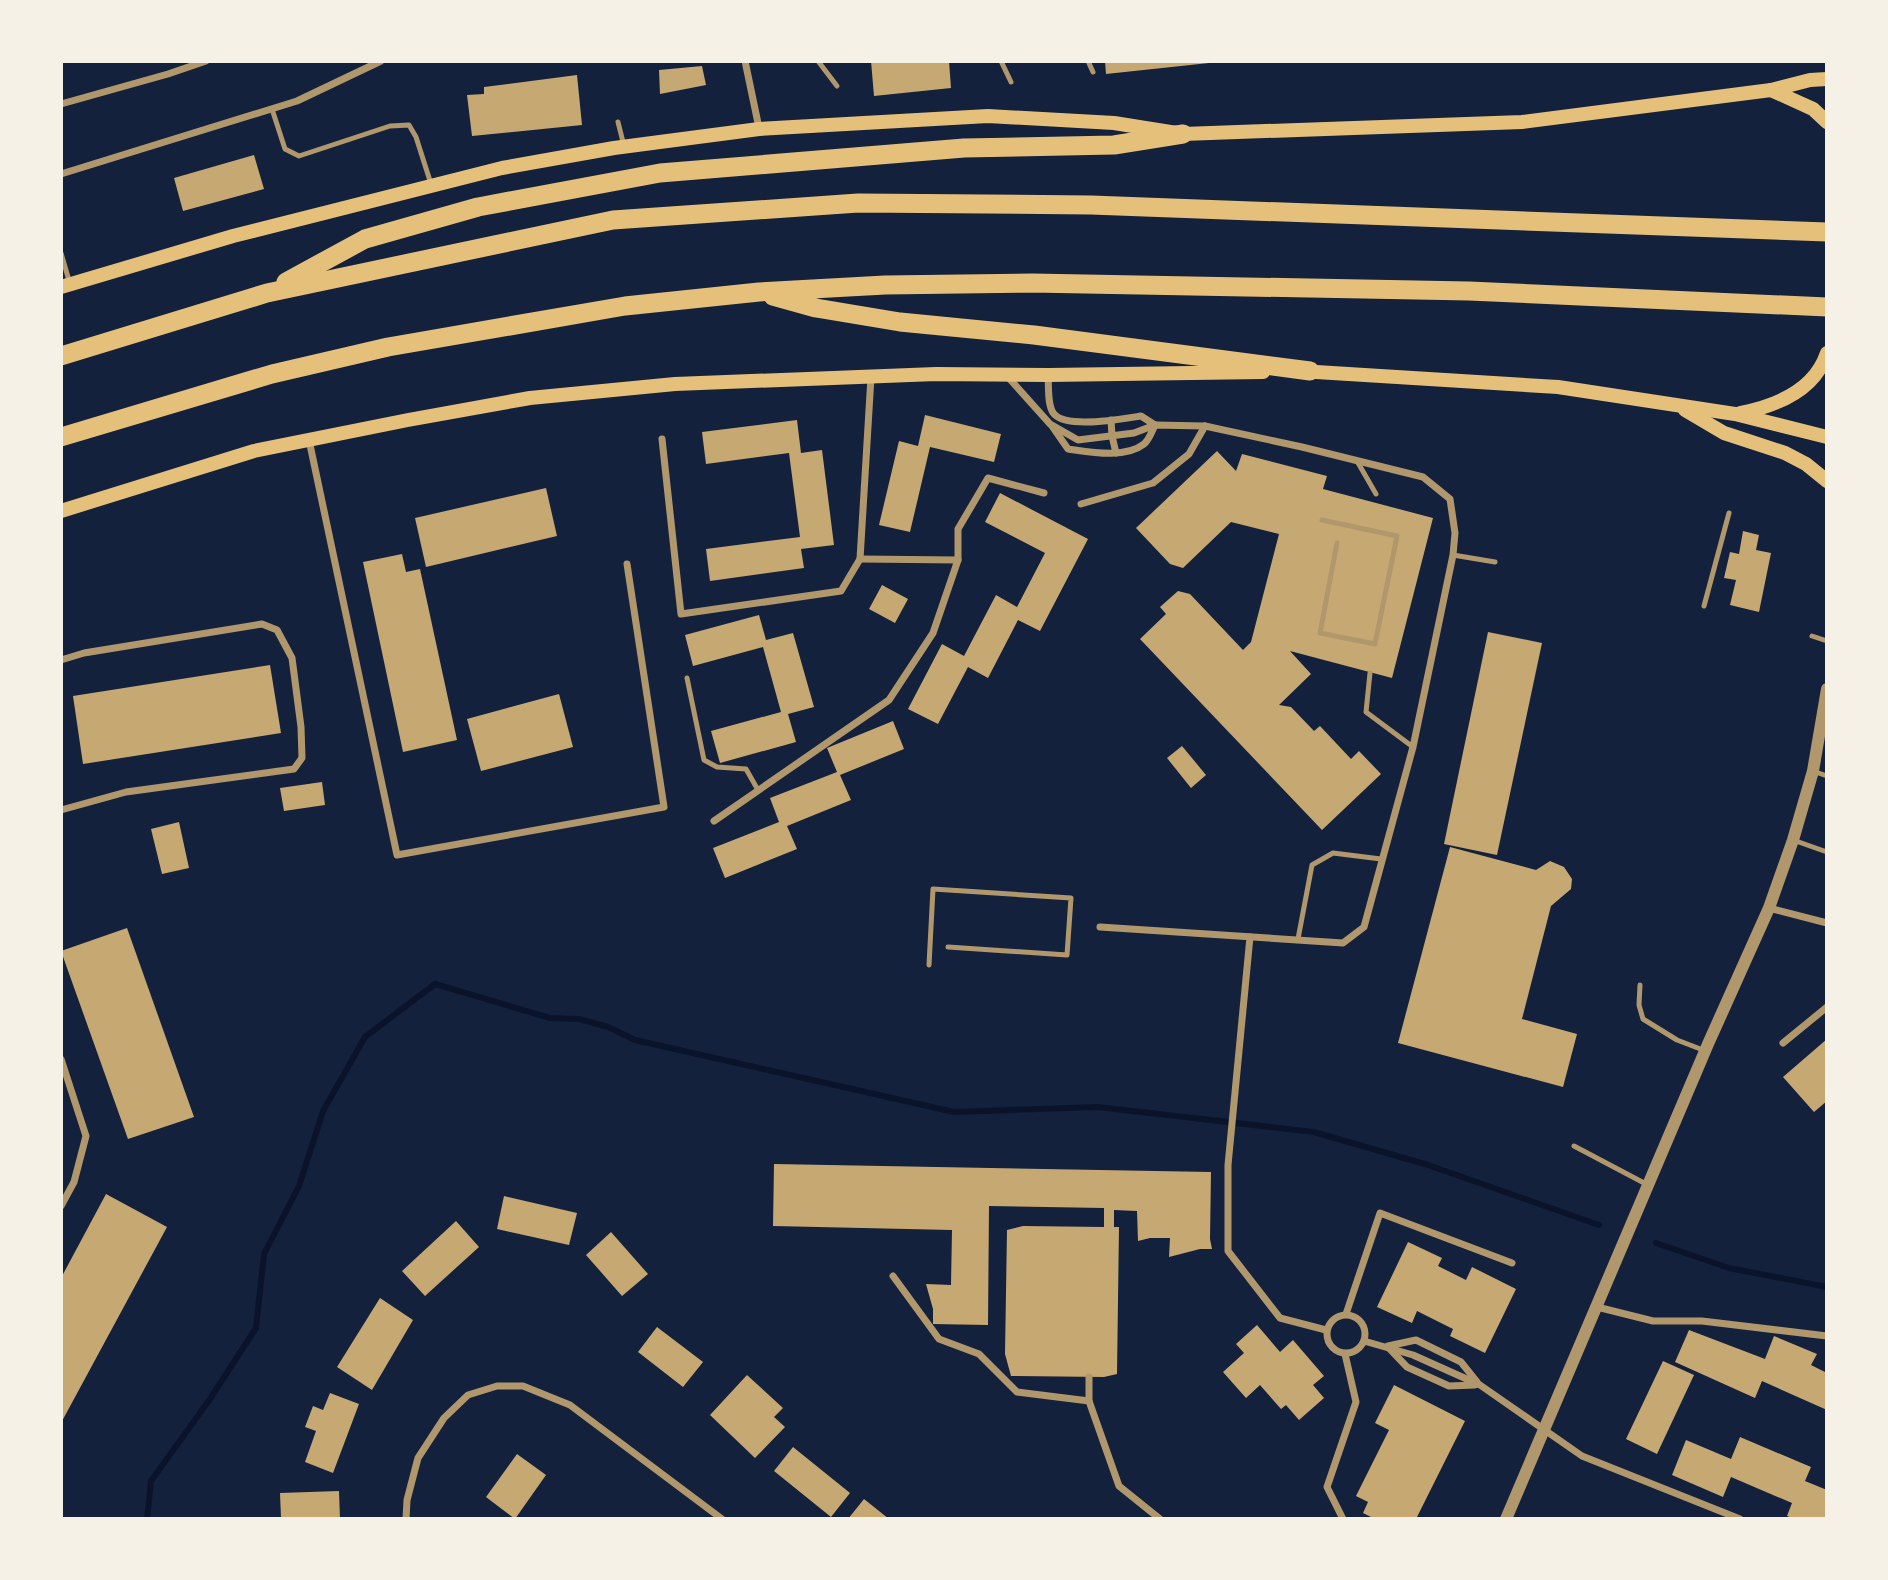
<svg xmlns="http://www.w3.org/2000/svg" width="1888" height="1580" viewBox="0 0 1888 1580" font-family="'DM Sans',sans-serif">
<rect width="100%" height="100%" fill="#14213d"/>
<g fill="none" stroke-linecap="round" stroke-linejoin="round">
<g stroke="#0b132b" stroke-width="6">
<polyline points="1656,1243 1729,1268 1827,1287"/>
<polyline points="147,1519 151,1481 210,1399 256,1328 264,1254 299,1186 323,1111 365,1037 435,984 550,1018 579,1019 608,1027 635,1040 954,1112 1098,1107 1314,1132 1428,1165 1599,1225"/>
</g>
</g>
<g fill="#c6a872">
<polygon points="871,61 949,61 951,88 874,96"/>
<polygon points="1105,61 1209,61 1209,63 1106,74"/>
<polygon points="702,66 706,85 660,94 659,70"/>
<polygon points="577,75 582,125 472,136 467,95 484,94 484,87"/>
<polygon points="254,155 264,189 183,211 174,178"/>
<polygon points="925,415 1001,434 994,462 930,447 910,532 879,525 899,441 918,446"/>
<polygon points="797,420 801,453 822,450 834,545 801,549 804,568 710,581 706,549 800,537 789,453 706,464 702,432"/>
<polygon points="1217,451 1236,471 1242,454 1327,476 1323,489 1433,518 1392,678 1290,651 1311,674 1279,705 1291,707 1314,731 1320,726 1351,759 1359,751 1381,774 1322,830 1140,639 1166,614 1160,607 1178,591 1190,594 1243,650 1251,642 1279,534 1231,522 1183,568 1170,564 1136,528"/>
<polygon points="546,488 557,536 426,567 415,518"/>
<polygon points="1000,493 1088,539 1040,631 1018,620 988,678 968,667 938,724 908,709 942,644 964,656 996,595 1017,607 1045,553 985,522"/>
<polygon points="1743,531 1759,535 1756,550 1771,553 1759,612 1730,605 1736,580 1724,578 1730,552 1739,554"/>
<polygon points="402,554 406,572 420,569 457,740 403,752 363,562"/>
<polygon points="882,585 908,599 895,623 869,609"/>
<polygon points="759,615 766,640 793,633 814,707 788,714 796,742 720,763 711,731 781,712 763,647 693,666 685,635"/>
<polygon points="1488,632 1542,643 1497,855 1444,844"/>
<polygon points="270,665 281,733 83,764 73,696"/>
<polygon points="559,694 573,747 481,771 467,719"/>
<polygon points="893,721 904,749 840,775 851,800 787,826 797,849 725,878 713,848 779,822 770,798 837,772 827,748"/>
<polygon points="1182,746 1206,775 1191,788 1167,758"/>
<polygon points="322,782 325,805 284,811 280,788"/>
<polygon points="179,822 189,868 162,874 151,829"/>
<polygon points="1450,847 1536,870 1550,861 1564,867 1572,879 1571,889 1551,906 1522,1019 1577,1034 1563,1087 1398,1043"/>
<polygon points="127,928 194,1117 128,1139 61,951"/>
<polygon points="1827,1039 1827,1101 1814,1112 1783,1077"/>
<polygon points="774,1164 1211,1172 1210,1239 1212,1249 1200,1249 1169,1257 1170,1238 1150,1238 1138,1241 1137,1211 1114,1210 1114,1227 1119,1227 1117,1374 1104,1377 1011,1376 1005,1354 1007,1230 1023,1226 1104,1227 1104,1208 989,1206 988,1325 933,1324 933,1309 926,1284 951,1285 952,1230 773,1226"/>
<polygon points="106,1194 167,1227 61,1423 61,1278"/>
<polygon points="504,1196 577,1213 569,1245 497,1229"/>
<polygon points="456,1221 479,1247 425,1296 402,1271"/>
<polygon points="611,1232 648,1274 622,1296 586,1255"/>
<polygon points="1408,1242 1442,1258 1438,1266 1466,1280 1472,1267 1516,1289 1485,1353 1450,1336 1453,1329 1417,1311 1412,1323 1377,1307"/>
<polygon points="380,1298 413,1320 372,1390 337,1367"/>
<polygon points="1257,1325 1280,1352 1293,1340 1324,1376 1313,1385 1324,1398 1299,1420 1286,1405 1281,1409 1260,1385 1246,1398 1223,1372 1244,1353 1236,1344"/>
<polygon points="657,1327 703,1362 683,1387 638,1352"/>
<polygon points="1689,1330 1765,1359 1774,1336 1817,1354 1811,1365 1827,1373 1827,1410 1762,1381 1755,1398 1675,1362"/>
<polygon points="1663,1361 1694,1375 1657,1454 1626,1439"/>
<polygon points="747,1375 783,1408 774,1417 785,1427 755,1458 710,1415"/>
<polygon points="1394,1385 1465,1421 1416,1519 1375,1519 1363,1513 1368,1502 1356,1496 1389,1430 1375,1423"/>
<polygon points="330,1393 359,1404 333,1473 305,1462 316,1431 305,1427 313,1406 323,1410"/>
<polygon points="1740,1437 1811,1467 1805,1481 1827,1490 1827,1519 1794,1519 1787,1516 1792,1503 1731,1477 1723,1497 1672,1475 1686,1440 1731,1459"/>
<polygon points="793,1447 850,1493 831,1517 774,1471"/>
<polygon points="517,1454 546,1475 515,1519 486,1497"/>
<polygon points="339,1491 340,1519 281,1518 280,1493"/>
<polygon points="864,1499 889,1519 848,1519"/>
</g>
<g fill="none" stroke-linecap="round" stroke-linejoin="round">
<g stroke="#b1986c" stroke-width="5">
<polyline points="818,61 837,86"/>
<polyline points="1001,61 1011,82"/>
<polyline points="1088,61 1093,72"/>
<polyline points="272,109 285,149 299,156 390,126 409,125 416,137 431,184"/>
<polyline points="618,122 624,146"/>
<polyline points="61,253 70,284"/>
<polyline points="1357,461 1376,494"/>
<polyline points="1322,520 1397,536 1375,644 1320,633 1337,543"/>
<polyline points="1453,555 1495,562"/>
<polyline points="1704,606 1729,513"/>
<polyline points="1812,636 1827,641"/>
<polyline points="1370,673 1366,712 1413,747"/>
<polyline points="687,678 704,760 717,767 746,769 758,790"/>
<polyline points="1813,771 1827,776"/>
<polyline points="1793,840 1827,852"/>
<polyline points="1298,939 1312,865 1333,853 1381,859"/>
<polyline points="929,965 933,889 1071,898 1067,955 948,947"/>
<polyline points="1640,985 1639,1005 1643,1019 1677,1040 1703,1050"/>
<polyline points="1574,1146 1646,1184"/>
</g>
<g stroke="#b1986c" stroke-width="7">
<polyline points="745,61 759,128"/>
<polyline points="61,104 168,74 206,61"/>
<polyline points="61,174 297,101 381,61"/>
<polyline points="1007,376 1050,424 1078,440 1134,433 1155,425 1205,426 1302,447 1423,477 1450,499 1455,533 1453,555 1413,747 1364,927 1343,943 1100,927"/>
<path d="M1048 376C1049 386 1047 406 1054 414 1067 429 1122 419 1141 416L1155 425"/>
<polyline points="1111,420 1112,436 1116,453"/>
<path d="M1052 426 1068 449C1090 452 1125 459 1144 444 1149 440 1152 431 1155 425"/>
<polyline points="662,439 681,614 841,591 860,559 871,377"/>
<polyline points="309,440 397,855 664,807 627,564"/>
<polyline points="1081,504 1153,483 1189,454 1205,426"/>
<polyline points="860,559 958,560"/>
<polyline points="61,660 84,653 262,624 277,630 292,658 301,727 302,758 294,769 126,792 61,810"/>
<polyline points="714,821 889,700 933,633 958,560 958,529 988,478 1044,493"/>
<polyline points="1769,908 1827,923"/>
<polyline points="1250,937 1228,1165 1228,1251 1280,1318 1326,1330"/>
<polyline points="1783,1043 1827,1007"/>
<polyline points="61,1059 86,1136 74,1182 61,1206"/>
<polyline points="893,1276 939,1339 979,1354 1017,1392 1089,1401 1119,1486 1160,1519"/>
<polyline points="1597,1307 1653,1321 1702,1321 1827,1336"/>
<polyline points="1346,1314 1380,1213 1512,1263"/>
<circle cx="1346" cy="1334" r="19"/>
<polyline points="1364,1341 1413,1355 1480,1385 1582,1456 1740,1519"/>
<polyline points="1388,1346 1416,1340 1461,1362 1477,1382"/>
<polyline points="1388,1347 1407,1367 1449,1386 1475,1385"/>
<polyline points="1089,1401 1089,1377"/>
<polyline points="406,1519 407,1500 418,1458 444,1418 468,1395 497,1386 523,1386 570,1405 722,1519"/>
<polyline points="1343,1519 1327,1487 1356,1402 1345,1354"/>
</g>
<polyline stroke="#b1986c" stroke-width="12" points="1506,1519 1708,1044 1769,908 1793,840 1813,771 1827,689"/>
<g stroke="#e5c07b" stroke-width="14">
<polyline points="1771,90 1813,109 1827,122"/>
<polyline points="61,287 233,236 502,168 614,148 759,129 988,116 1114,123 1183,134 1522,122 1771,90 1810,80 1827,79"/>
<polyline points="1300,371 1558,387 1735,414 1827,437"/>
<polyline points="1685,410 1724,433 1785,453 1806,464 1827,481"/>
<path d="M1740 413C1776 406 1815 390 1827 353"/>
<polyline points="61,511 254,451 408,420 530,398 675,384 936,374 1048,375 1263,372"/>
</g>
<g stroke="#e5c07b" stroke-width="19">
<polyline points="286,282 365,239 478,207 660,173 964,148 1114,145 1183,134"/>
<polyline points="773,296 816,308 900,322 1034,335 1310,371"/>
<polyline points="61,356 267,293 613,220 858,203 1091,205 1827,232"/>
<polyline points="61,437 272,374 388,347 625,306 759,292 885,285 1032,283 1469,291 1827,307"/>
</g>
</g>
<rect width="1888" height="1580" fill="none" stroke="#f6f1e7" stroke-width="126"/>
</svg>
